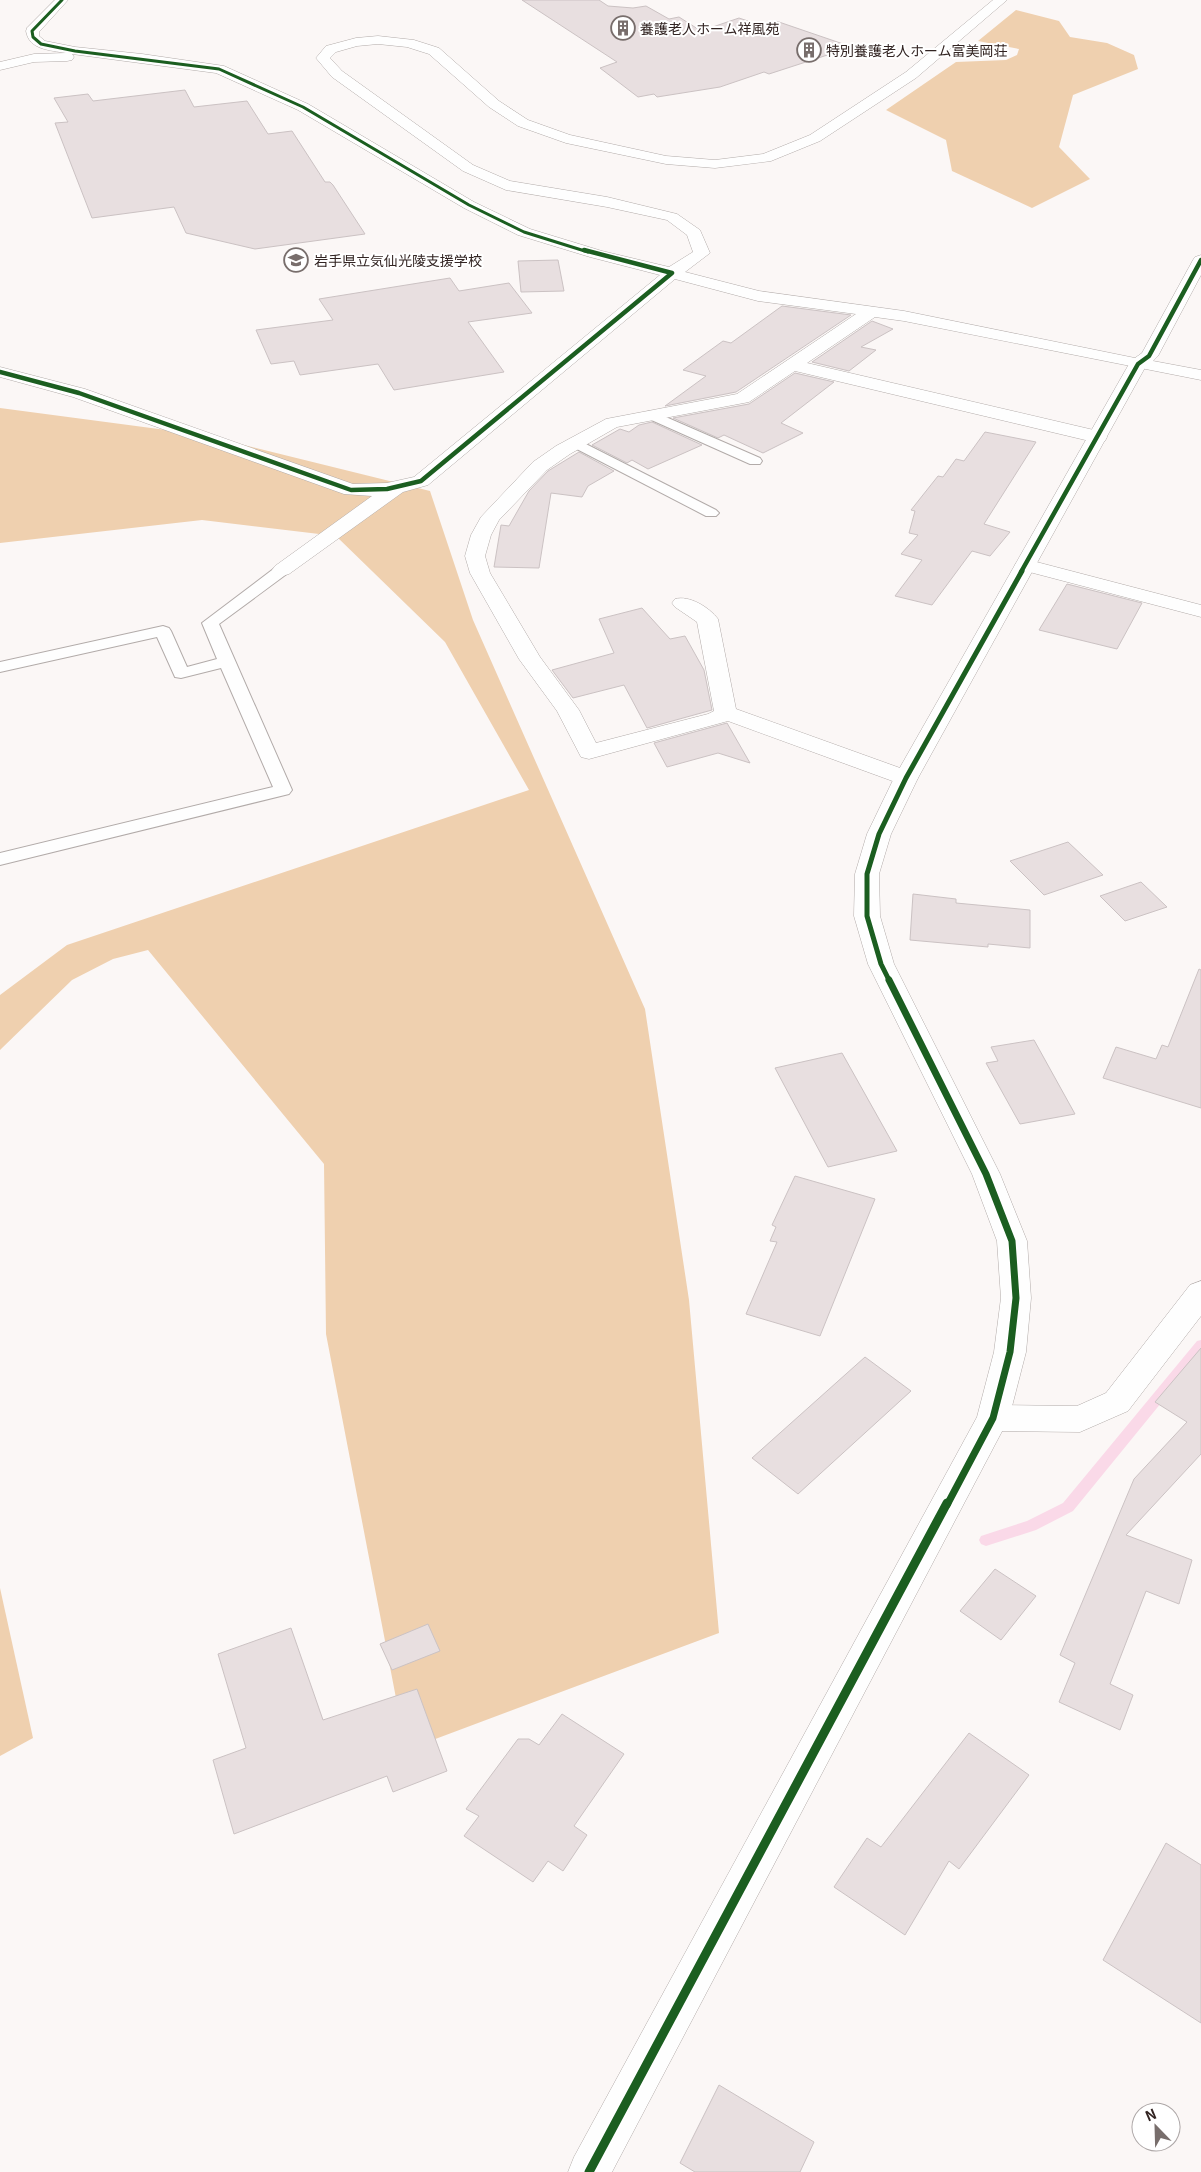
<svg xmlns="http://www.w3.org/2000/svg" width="1201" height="2172" viewBox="0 0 1201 2172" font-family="Georgia,'Noto Sans JP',serif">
<rect width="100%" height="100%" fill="#fbf7f6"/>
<g fill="#efd0af">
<polygon points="1016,10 1059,21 1070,37 1107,43 1134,55 1138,69 1073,95 1059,147 1090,179 1032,208 952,171 946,140 886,110 956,62 1006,60 1017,55 1019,49 978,41"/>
<polygon points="0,408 204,435 430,491 473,620 645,1009 689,1300 719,1633 406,1750 326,1334 324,1164 148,950 113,959 72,980 0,1050 0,995 67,945 529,790 445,642 336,536 202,520 0,543"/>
<polygon points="0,1588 33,1738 0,1756"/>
</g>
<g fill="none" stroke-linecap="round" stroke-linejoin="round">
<polygon fill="#fad9e8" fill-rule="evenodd" points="1201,1340 1201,1354 1073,1511 1036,1530 986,1546 981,1544 979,1540 981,1536 1027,1521 1063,1503 1197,1341"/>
</g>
<g fill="#e8dfe0" stroke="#cbc2c3">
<polygon points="522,0 599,0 608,6 633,8 646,6 669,19 679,17 701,31 739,18 763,26 776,21 852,47 769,74 764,72 720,87 657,97 654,94 638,97 600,68 617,62"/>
<polygon points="185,90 194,107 247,101 268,134 292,131 325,182 330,182 333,185 365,234 255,249 186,233 174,207 92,218 55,123 68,122 54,98 88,94 93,101"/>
<polygon points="558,260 564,291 521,292 518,261"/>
<polygon points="450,278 459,291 509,283 532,313 468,322 504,372 394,390 378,364 300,375 294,361 271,364 256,330 333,320 319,299"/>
<polygon points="782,306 851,315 736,392 665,406 706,376 683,370 723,341 731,343"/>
<polygon points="872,321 893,329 861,347 876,350 849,371 812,362"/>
<polygon points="795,373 834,382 781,423 803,433 763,453 724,435 718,438 673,418 749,404"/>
<polygon points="652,422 702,445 648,469 632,460 627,463 592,445 620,429 629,432 639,425"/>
<polygon points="985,432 1036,442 984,524 1010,532 990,556 972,551 932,605 895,596 922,560 901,554 918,535 909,533 915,511 911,510 938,476 943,477 956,459 964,461"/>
<polygon points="579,452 614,471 588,486 582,497 551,493 539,568 494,567 501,525 509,526 529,491 548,471"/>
<polygon points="1067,584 1142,603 1117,649 1039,630"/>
<polygon points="642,608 670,639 685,636 704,670 712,710 647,728 624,685 573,698 552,670 614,653 599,619"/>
<polygon points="727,723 750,763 718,753 667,767 654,743"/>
<polygon points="1068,842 1103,875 1044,895 1010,861"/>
<polygon points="1141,882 1167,907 1125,921 1100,896"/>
<polygon points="913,894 956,899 956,903 1030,910 1030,948 988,944 988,947 910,940"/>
<polygon points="1199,969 1201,970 1201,1108 1103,1078 1116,1047 1156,1059 1162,1045 1168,1047"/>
<polygon points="1034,1040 1075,1114 1020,1124 986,1063 998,1061 991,1047"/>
<polygon points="842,1053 897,1151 828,1167 775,1068"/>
<polygon points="795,1176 875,1199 820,1336 746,1314 777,1242 770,1241 776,1227 772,1225"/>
<polygon points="1201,1348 1201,1454 1126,1535 1192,1560 1179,1604 1146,1591 1110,1684 1133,1695 1120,1730 1059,1702 1075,1663 1060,1655 1134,1479 1187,1422 1155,1402"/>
<polygon points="865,1357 911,1391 798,1494 752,1458"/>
<polygon points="995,1569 1036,1596 1001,1640 960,1611"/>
<polygon points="428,1624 440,1651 392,1670 380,1644"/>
<polygon points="291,1628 323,1720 417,1689 447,1771 393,1792 387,1776 234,1834 213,1760 246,1748 218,1654"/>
<polygon points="562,1714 624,1754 574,1826 587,1835 563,1871 548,1861 533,1882 464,1836 479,1816 466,1809 518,1739 529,1739 539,1745"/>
<polygon points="969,1733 1029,1775 959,1869 949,1861 905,1935 834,1887 867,1838 881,1847"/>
<polygon points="1166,1843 1201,1865 1201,2023 1103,1960"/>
<polygon points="719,2085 814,2142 800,2172 695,2172 680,2163"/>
</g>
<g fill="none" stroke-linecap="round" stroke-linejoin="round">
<g stroke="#b2aba9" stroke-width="2">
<g id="service">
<polygon points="652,411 760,458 762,461 760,464 750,464 647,418 645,415 647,412"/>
<polygon points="576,439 716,510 719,513 716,516 706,516 571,446 569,443 571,440"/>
<polygon points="282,565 288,567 290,570 288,573 219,624 292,790 289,794 0,865 0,853 273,787 221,668 181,678 175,677 157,637 0,672 0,662 163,626 169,628 171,631 187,667 217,659 202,623 276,567"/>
</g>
</g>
<g stroke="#b2aba9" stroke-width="1">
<g id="minor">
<path d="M55 0H68L39 32V36L45 41 75 47 142 54 224 66 308 104 474 202 530 229 602 251 669 267 693 252 687 235 667 220 607 207 506 190 463 171 332 77 316 58 326 46 356 38 378 36 414 40 439 48 499 101 528 120 570 135 666 156 715 160 763 154 810 135 906 72 993 0H1007L916 78 820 141 771 161 715 168 666 164 566 143 518 126 489 107 429 54 407 47 378 44 357 46 336 52 330 58 342 71 473 165 510 181 607 197 677 214 700 230 710 253 685 272 759 291 904 311 1135 358 1142 353 1193 260 1195 257 1201 255V275L1158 356 1153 361 1201 370V380L904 321 875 317 807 363 1098 431 1105 433 1107 437 1105 441 1098 443 795 371 749 402 617 427 570 454 547 470 499 520 491 535 485 556 490 573 540 657 579 710 596 743 708 714 714 711 697 622 675 607 672 603 675 599C689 595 709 607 718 619L736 709 914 773 918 778 914 783 906 785 898 783 728 721 589 759 581 757 557 711 519 659 470 573 465 556 471 535 481 517 533 462 556 446 606 419 737 394 856 314 758 301 675 279 428 485 403 492 289 574 282 576 275 574 272 570 275 566 372 496 344 494 73 397 0 377V367L85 389 353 484 387 483 414 477 660 275 590 257 518 235 464 208 298 110 216 73 72 54 74 57 72 60 67 61 34 62 0 70V62L34 54 66 53C50 50 29 50 26 31L27 28Z"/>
<polygon points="1025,559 1201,605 1201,617 1018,569 1015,565 1018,561"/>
<polygon points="1201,1281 1201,1316 1128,1411 1080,1432 993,1431 982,1427 977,1418 982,1409 993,1405 1077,1406 1106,1393 1190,1285"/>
</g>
</g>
<g stroke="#b2aba9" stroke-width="1">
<polygon id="tertiary" points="1138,359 1144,360 1147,364 918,778 891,834 879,874 880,916 894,964 1000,1174 1027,1241 1031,1298 1026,1352 1009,1418 612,2172 568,2172 574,2157 977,1417 994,1352 1001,1298 997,1241 972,1174 868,964 854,916 855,874 867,834 894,778 1129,364 1132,360"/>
</g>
<use href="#service" fill="#fefefe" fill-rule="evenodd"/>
<use href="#minor" fill="#fefefe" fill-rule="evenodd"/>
<use href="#tertiary" fill="#fefefe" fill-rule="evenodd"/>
<g stroke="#fff" stroke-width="5">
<polyline id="cycleway-far4" points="62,0 32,31 33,37 41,44 75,51 219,69 303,107 469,205 524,232 588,252"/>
</g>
<g stroke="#fff" stroke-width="6">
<g id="cycleway-far3">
<polyline points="0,372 79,393 351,490 387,489 421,481 672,273 584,250"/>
<polyline points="1021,572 1138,364 1149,356 1201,260"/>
</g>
</g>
<g stroke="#fff" stroke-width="8">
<polyline id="cycleway-far2" points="890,982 881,964 867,916 867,874 879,834 906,778 1022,571"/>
</g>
<g stroke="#fff" stroke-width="10">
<polyline id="cycleway-far1" points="889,980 986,1174 1012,1241 1016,1298 1010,1352 993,1418 947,1505"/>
</g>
<g stroke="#fff" stroke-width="12">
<polyline id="cycleway" points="589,2172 947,1503"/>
</g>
<use href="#cycleway-far4" stroke="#1b5e20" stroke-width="3"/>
<use href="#cycleway-far3" stroke="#1b5e20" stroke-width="4.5"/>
<use href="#cycleway-far2" stroke="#1b5e20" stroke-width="5"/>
<use href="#cycleway-far1" stroke="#1b5e20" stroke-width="7"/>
<use href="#cycleway" stroke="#1b5e20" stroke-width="9"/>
</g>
<defs>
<g id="building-ring" transform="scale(1.25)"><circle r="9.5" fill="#fff" stroke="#786e6c" stroke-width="1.5"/><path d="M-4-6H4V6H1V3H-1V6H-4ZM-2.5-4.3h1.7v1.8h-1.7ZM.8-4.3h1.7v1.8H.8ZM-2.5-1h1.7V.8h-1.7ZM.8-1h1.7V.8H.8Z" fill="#786e6c"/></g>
<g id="school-ring" transform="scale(1.25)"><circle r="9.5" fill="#fff" stroke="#786e6c" stroke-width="1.5"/><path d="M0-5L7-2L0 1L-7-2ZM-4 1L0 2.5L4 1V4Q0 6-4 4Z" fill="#786e6c"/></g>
</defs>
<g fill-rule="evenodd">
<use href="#building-ring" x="623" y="28"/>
<use href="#building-ring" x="809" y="50"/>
<use href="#school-ring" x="296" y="260"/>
</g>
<g text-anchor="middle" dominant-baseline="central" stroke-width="4" stroke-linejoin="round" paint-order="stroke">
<g font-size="14" fill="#322422" stroke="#fff" text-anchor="start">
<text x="640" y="28">養護老人ホーム祥風苑</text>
<text x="826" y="50">特別養護老人ホーム富美岡荘</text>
<text x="314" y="260">岩手県立気仙光陵支援学校</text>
</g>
</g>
<g transform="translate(1156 2127) rotate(337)"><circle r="24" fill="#ffffff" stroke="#ada7a7"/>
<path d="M0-4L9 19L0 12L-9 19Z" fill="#786e6c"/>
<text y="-8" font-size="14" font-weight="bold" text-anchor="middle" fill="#322422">N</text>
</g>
</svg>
